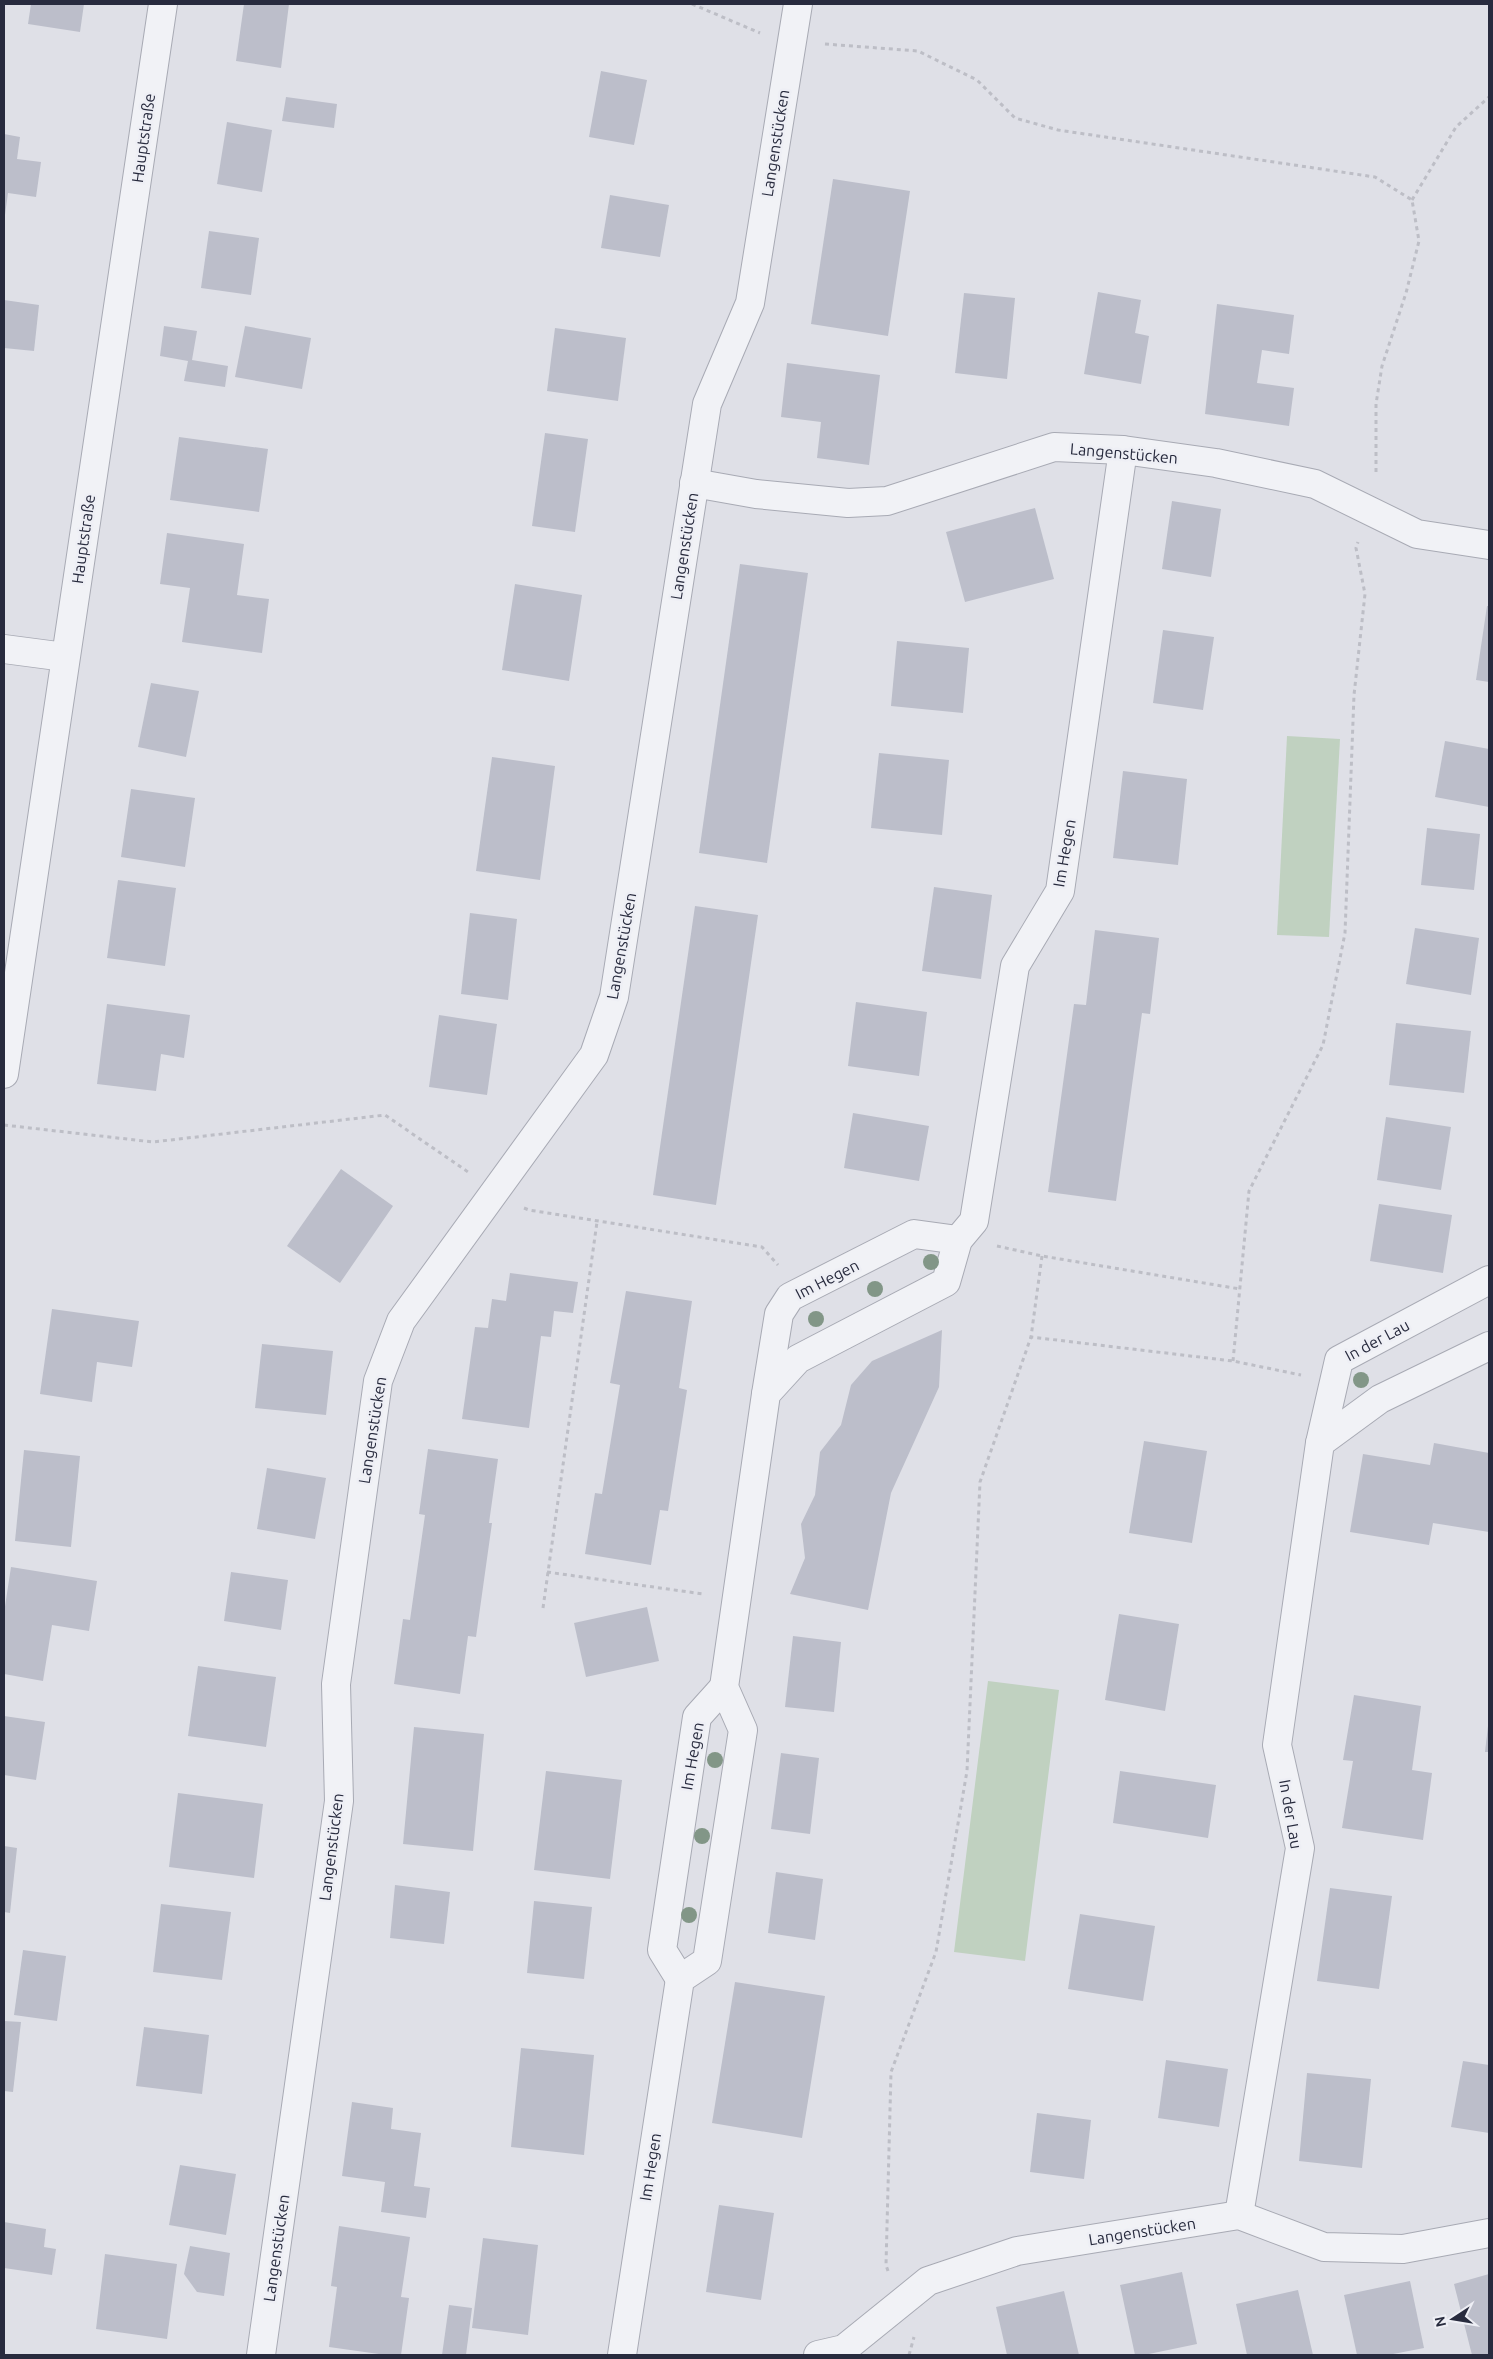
<svg xmlns="http://www.w3.org/2000/svg" width="1493" height="2359" viewBox="0 0 1493 2359" font-family="Ubuntu,sans-serif">
<rect width="100%" height="100%" fill="#dfe0e7"/>
<g fill="#c0d1c0">
<polygon points="1287,736 1340,739 1329,937 1277,935"/>
<polygon points="988,1681 1059,1690 1025,1961 954,1952"/>
</g>
<g fill="#bcbeca">
<polygon points="31,4 84,4 80,32 28,24"/>
<polygon points="244,4 289,4 281,68 236,61"/>
<polygon points="601,71 647,80 634,145 589,137"/>
<polygon points="286,97 337,104 334,128 282,121"/>
<polygon points="227,122 272,130 262,192 217,184"/>
<polygon points="4,134 20,137 17,159 41,162 36,197 8,193 5,215"/>
<polygon points="833,179 910,191 888,336 811,324"/>
<polygon points="610,195 669,205 660,257 601,248"/>
<polygon points="209,231 259,238 251,295 201,288"/>
<polygon points="1098,292 1141,300 1135,333 1149,336 1141,384 1084,374"/>
<polygon points="964,293 1015,298 1007,379 955,373"/>
<polygon points="4,300 39,305 34,351 4,348"/>
<polygon points="1217,304 1294,315 1289,354 1262,350 1257,383 1294,388 1289,426 1205,414"/>
<polygon points="164,326 197,331 192,360 228,366 225,387 184,381 188,361 160,356"/>
<polygon points="245,326 311,338 302,389 235,377"/>
<polygon points="555,328 626,338 618,401 547,391"/>
<polygon points="787,363 880,375 869,465 817,458 821,422 781,417"/>
<polygon points="545,433 588,439 575,532 532,526"/>
<polygon points="179,437 268,449 259,512 170,500"/>
<polygon points="1172,501 1221,509 1211,577 1162,569"/>
<polygon points="1035,508 1054,579 965,602 946,532"/>
<polygon points="167,533 244,544 237,595 269,599 262,653 182,642 190,588 160,584"/>
<polygon points="740,564 808,573 767,863 699,853"/>
<polygon points="515,584 582,595 569,681 502,670"/>
<polygon points="1487,606 1489,606 1489,682 1476,680"/>
<polygon points="1163,630 1214,637 1203,710 1153,703"/>
<polygon points="897,641 969,648 963,713 891,706"/>
<polygon points="151,683 199,691 186,757 138,747"/>
<polygon points="1445,741 1489,749 1489,807 1435,797"/>
<polygon points="879,753 949,760 942,835 871,828"/>
<polygon points="492,757 555,766 540,880 476,871"/>
<polygon points="1123,771 1187,779 1178,865 1113,858"/>
<polygon points="131,789 195,798 185,867 121,857"/>
<polygon points="1427,828 1480,834 1474,890 1421,885"/>
<polygon points="118,880 176,888 165,966 107,958"/>
<polygon points="934,887 992,895 981,979 922,971"/>
<polygon points="695,906 758,915 716,1205 653,1195"/>
<polygon points="470,913 517,919 508,1000 461,994"/>
<polygon points="1415,928 1479,938 1471,995 1406,984"/>
<polygon points="1095,930 1159,938 1150,1014 1142,1013 1116,1201 1048,1192 1074,1004 1086,1005"/>
<polygon points="856,1002 927,1012 919,1076 848,1066"/>
<polygon points="107,1004 190,1015 184,1058 161,1054 156,1091 97,1084"/>
<polygon points="439,1015 497,1024 487,1095 429,1087"/>
<polygon points="1396,1023 1471,1031 1464,1093 1389,1085"/>
<polygon points="853,1113 929,1126 919,1181 844,1168"/>
<polygon points="1386,1117 1451,1127 1441,1190 1377,1180"/>
<polygon points="341,1169 393,1206 340,1283 287,1246"/>
<polygon points="1379,1204 1452,1215 1443,1273 1370,1261"/>
<polygon points="510,1273 578,1282 573,1313 554,1311 551,1337 541,1336 529,1428 462,1419 475,1327 488,1328 492,1299 506,1301"/>
<polygon points="626,1291 692,1301 679,1388 687,1390 668,1511 660,1510 651,1565 585,1554 595,1493 602,1494 620,1385 610,1383"/>
<polygon points="52,1309 139,1321 132,1367 97,1362 92,1402 40,1394"/>
<polygon points="942,1330 939,1387 891,1493 868,1610 790,1594 805,1558 801,1524 815,1495 820,1452 841,1425 851,1385 872,1361"/>
<polygon points="262,1344 333,1351 326,1415 255,1408"/>
<polygon points="1144,1441 1207,1451 1192,1543 1129,1533"/>
<polygon points="1434,1443 1489,1453 1489,1532 1433,1523 1429,1545 1350,1532 1363,1454 1430,1465"/>
<polygon points="428,1449 498,1459 489,1523 492,1523 476,1637 468,1636 460,1694 394,1684 403,1619 410,1620 425,1515 419,1514"/>
<polygon points="24,1450 80,1456 71,1547 15,1541"/>
<polygon points="267,1468 326,1478 315,1539 257,1529"/>
<polygon points="11,1567 97,1581 89,1631 52,1625 43,1681 4,1674 4,1613"/>
<polygon points="231,1572 288,1580 281,1630 224,1621"/>
<polygon points="647,1607 659,1661 586,1677 574,1623"/>
<polygon points="1119,1614 1179,1624 1165,1711 1105,1700"/>
<polygon points="793,1636 841,1642 834,1712 785,1707"/>
<polygon points="198,1666 276,1677 266,1747 188,1736"/>
<polygon points="1354,1695 1421,1706 1412,1770 1432,1773 1423,1840 1342,1828 1353,1761 1343,1760"/>
<polygon points="4,1716 45,1722 36,1780 4,1775"/>
<polygon points="1488,1726 1489,1726 1489,1752 1485,1752"/>
<polygon points="414,1727 484,1734 473,1851 403,1844"/>
<polygon points="781,1753 819,1758 810,1834 771,1829"/>
<polygon points="546,1771 622,1780 610,1879 534,1870"/>
<polygon points="1120,1771 1216,1785 1208,1838 1113,1823"/>
<polygon points="178,1793 263,1804 254,1878 169,1867"/>
<polygon points="4,1846 17,1848 10,1913 4,1912"/>
<polygon points="776,1872 823,1879 815,1940 768,1933"/>
<polygon points="395,1885 450,1892 444,1944 390,1938"/>
<polygon points="1330,1888 1392,1896 1379,1989 1317,1981"/>
<polygon points="534,1901 592,1907 584,1979 527,1973"/>
<polygon points="161,1904 231,1912 222,1980 153,1972"/>
<polygon points="1080,1914 1155,1926 1143,2001 1068,1989"/>
<polygon points="23,1950 66,1956 57,2021 14,2015"/>
<polygon points="735,1982 825,1996 802,2138 712,2123"/>
<polygon points="4,2021 21,2022 13,2092 4,2091"/>
<polygon points="144,2027 209,2035 202,2094 136,2086"/>
<polygon points="521,2048 594,2055 584,2155 511,2147"/>
<polygon points="1166,2060 1228,2069 1219,2127 1158,2118"/>
<polygon points="1463,2061 1489,2065 1489,2133 1451,2127"/>
<polygon points="1307,2073 1371,2079 1362,2168 1299,2161"/>
<polygon points="352,2102 393,2108 391,2129 421,2133 414,2186 430,2188 426,2218 381,2212 385,2182 342,2176"/>
<polygon points="1037,2113 1091,2120 1084,2179 1030,2172"/>
<polygon points="180,2165 236,2174 226,2235 169,2225"/>
<polygon points="719,2205 774,2213 761,2300 706,2292"/>
<polygon points="4,2222 46,2229 44,2247 56,2249 52,2275 4,2268"/>
<polygon points="339,2226 410,2237 401,2297 409,2298 401,2355 386,2355 329,2347 337,2287 331,2286"/>
<polygon points="483,2238 538,2245 528,2335 472,2328"/>
<polygon points="190,2246 230,2253 224,2296 197,2292 184,2274"/>
<polygon points="105,2254 177,2264 167,2339 96,2329"/>
<polygon points="1182,2272 1197,2344 1144,2355 1135,2355 1120,2285"/>
<polygon points="1489,2274 1489,2355 1472,2355 1454,2284"/>
<polygon points="1410,2281 1424,2348 1388,2355 1357,2355 1344,2295"/>
<polygon points="1298,2290 1313,2355 1247,2355 1236,2304"/>
<polygon points="1064,2291 1079,2355 1007,2355 996,2307"/>
<polygon points="449,2305 472,2308 466,2355 442,2355"/>
</g>
<g fill="none" stroke-linecap="round" stroke-linejoin="round">
<g stroke="#a8aab4" stroke-width="30">
<g id="minor">
<polyline points="694,483 756,494 848,503 887,501 1054,447 1123,450 1216,463 1315,484 1417,534 1489,545"/>
<polyline points="4,649 65,657"/>
<polyline points="4,1074 163,4"/>
<polyline points="766,1394 779,1314 790,1297 914,1234 958,1240"/>
<polyline points="1320,1443 1339,1360 1489,1280"/>
<polyline points="680,1979 662,1950 697,1717 724,1687"/>
<polyline points="1239,2215 1300,1848 1277,1745 1320,1443 1380,1399 1489,1346"/>
<polyline points="261,2355 339,1801 336,1684 378,1381 401,1321 594,1055 614,997 707,404 750,303 798,4"/>
<polyline points="622,2355 680,1979 707,1961 743,1730 724,1687 766,1394 798,1359 946,1282 958,1240 974,1221 1015,966 1060,891 1123,450"/>
<polyline points="818,2355 844,2349 928,2281 1017,2251 1239,2215 1324,2247 1403,2249 1489,2233"/>
</g>
</g>
<g stroke="#bdbec6" stroke-width="3" stroke-dasharray="4 4" stroke-linecap="butt">
<polyline points="692,4 760,33"/>
<polyline points="825,44 918,51 977,80 1015,118 1058,130 1375,177 1412,200 1419,241 1406,293 1382,366 1376,404 1376,476"/>
<polyline points="1412,200 1456,127 1489,97"/>
<polyline points="4,1125 153,1142 385,1115 468,1172"/>
<polyline points="524,1208 529,1210 762,1247 778,1265"/>
<polyline points="997,1246 1042,1256 1240,1289"/>
<polyline points="1042,1256 1031,1337 1233,1361 1301,1375"/>
<polyline points="1233,1361 1249,1191 1323,1045 1345,933 1354,695 1365,594 1356,548 1358,542"/>
<polyline points="547,1572 703,1594"/>
<polyline points="543,1608 597,1222"/>
<polyline points="888,2271 886,2265 891,2072 936,1952 967,1771 980,1482 1031,1337"/>
<polyline points="909,2355 914,2337"/>
</g>
<use href="#minor" stroke="#f1f2f6" stroke-width="28"/>
</g>
<g fill="#829687">
<circle cx="931" cy="1262" r="8"/>
<circle cx="875" cy="1289" r="8"/>
<circle cx="816" cy="1319" r="8"/>
<circle cx="1361" cy="1380" r="8"/>
<circle cx="715" cy="1760" r="8"/>
<circle cx="702" cy="1836" r="8"/>
<circle cx="689" cy="1915" r="8"/>
</g>
<g text-anchor="middle" dominant-baseline="central" stroke-width="5" stroke-linejoin="round" paint-order="stroke">
<g font-size="16" fill="#282b3e" stroke="#eeeff5">
<text transform="translate(143 138) rotate(-82)">Hauptstraße</text>
<text transform="translate(775 143) rotate(-81)">Langenstücken</text>
<text transform="translate(1124 453) rotate(5)">Langenstücken</text>
<text transform="translate(83 539) rotate(-82)">Hauptstraße</text>
<text transform="translate(684 546) rotate(-81)">Langenstücken</text>
<text transform="translate(1064 853) rotate(-80)">Im Hegen</text>
<text transform="translate(621 946) rotate(-80)">Langenstücken</text>
<text transform="translate(827 1279) rotate(-27)">Im Hegen</text>
<text transform="translate(1377 1340) rotate(-28)">In der Lau</text>
<text transform="translate(372 1430) rotate(-81)">Langenstücken</text>
<text transform="translate(692 1756) rotate(-80)">Im Hegen</text>
<text transform="translate(1291 1814) rotate(80)">In der Lau</text>
<text transform="translate(331 1847) rotate(-83)">Langenstücken</text>
<text transform="translate(650 2167) rotate(-81)">Im Hegen</text>
<text transform="translate(1142 2231) rotate(-9)">Langenstücken</text>
<text transform="translate(276 2248) rotate(-82)">Langenstücken</text>
</g>
</g>
<rect width="1493" height="2359" fill="none" stroke="#282b3e" stroke-width="10"/>
<g transform="translate(1453 2319) rotate(258)" stroke="#eeeff5" stroke-width="4" paint-order="stroke">
<path d="M0-4L9 19L0 12L-9 19Z" fill="#282b3e"/>
<text y="-8" font-size="14" font-weight="bold" text-anchor="middle" fill="#282b3e">N</text>
</g>
</svg>
